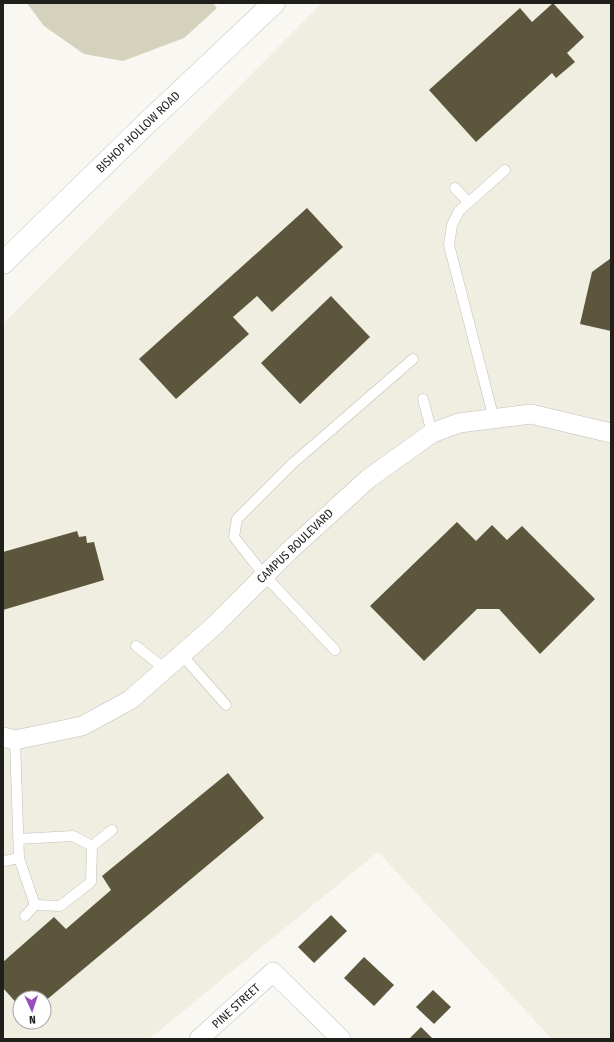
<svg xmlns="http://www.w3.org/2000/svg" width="614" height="1042" viewBox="0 0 614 1042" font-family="'Fira Sans Condensed',sans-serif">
<rect width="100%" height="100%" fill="#f8f7f1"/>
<path fill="#f0eee0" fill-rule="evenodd" d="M322 3H611V1039H552L378 852 149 1039H3V324ZM20 998H44V1022H20Z"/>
<polygon fill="#d4d1bc" points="27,3 213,3 217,8 184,38 123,61 84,54 44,26"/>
<g fill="#5c573c">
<polygon points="553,3 584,37 567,53 575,62 556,78 552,73 476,142 429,90 520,8 532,22"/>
<polygon points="307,208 343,247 272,312 257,296 233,317 249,334 176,399 139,359"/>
<polygon points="611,258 611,331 580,324 592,272"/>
<polygon points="331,296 370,337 300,404 261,363"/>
<polygon points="457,522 476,541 492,525 507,540 522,526 595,599 540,654 499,609 477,609 424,661 370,606"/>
<polygon points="77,531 79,537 86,536 87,543 94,542 104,580 3,610 3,552"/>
<polygon points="228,773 264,818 44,1002 44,998 20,998 20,1007 3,988 3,962 54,917 66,929 111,890 102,876"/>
<polygon points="331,915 347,931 314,963 298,947"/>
<polygon points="364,957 394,985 374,1006 344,978"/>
<polygon points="433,990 451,1007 434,1024 416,1007"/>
<polygon points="421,1027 433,1039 409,1039"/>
</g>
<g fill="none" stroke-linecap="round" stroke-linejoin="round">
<g stroke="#c0bfb9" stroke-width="11">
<g id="service">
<polyline points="455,188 468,202"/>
<polyline points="423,399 432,433"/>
<polyline points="494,419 449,245 452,225 459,211 505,170"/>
<polyline points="136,646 165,669"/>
<polyline points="335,650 264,575 234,537 237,519 292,464 413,359"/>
<polyline points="182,655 226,705"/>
<polyline points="15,740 19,858 35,905 60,906 91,882 92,846 73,836 18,839"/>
<polyline points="92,846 112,830"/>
<polyline points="4,861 19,858"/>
<polyline points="25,916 35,905"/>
</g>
</g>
<g stroke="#c0bfb9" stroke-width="20">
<g id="minor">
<polyline points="3,737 15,740 82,726 130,700 214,626 289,551 368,479 432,433 459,423 531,414 611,433"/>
<polyline points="199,1039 273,972 341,1039"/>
</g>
</g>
<g stroke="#c0bfb9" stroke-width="23">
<polyline id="tertiary" points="3,263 145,125 274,3"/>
</g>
<use href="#service" stroke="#fff" stroke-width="10"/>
<use href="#minor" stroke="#fff" stroke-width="19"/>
<use href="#tertiary" stroke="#fff" stroke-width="22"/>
</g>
<g text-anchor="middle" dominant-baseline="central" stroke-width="4" stroke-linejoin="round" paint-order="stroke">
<g font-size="12" fill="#1f1f1c" stroke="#fff">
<text transform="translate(138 132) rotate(-44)">BISHOP HOLLOW ROAD</text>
<text transform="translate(295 546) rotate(-44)">CAMPUS BOULEVARD</text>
<text transform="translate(236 1006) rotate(-42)">PINE STREET</text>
</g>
</g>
<rect width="614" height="1042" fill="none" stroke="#1f1f1c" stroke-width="8"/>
<g transform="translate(32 1010) rotate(177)"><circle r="19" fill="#ffffff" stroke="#a5a5a4"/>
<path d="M0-3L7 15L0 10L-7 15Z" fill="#964ec1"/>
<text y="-6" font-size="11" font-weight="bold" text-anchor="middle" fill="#1f1f1c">N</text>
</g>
</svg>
